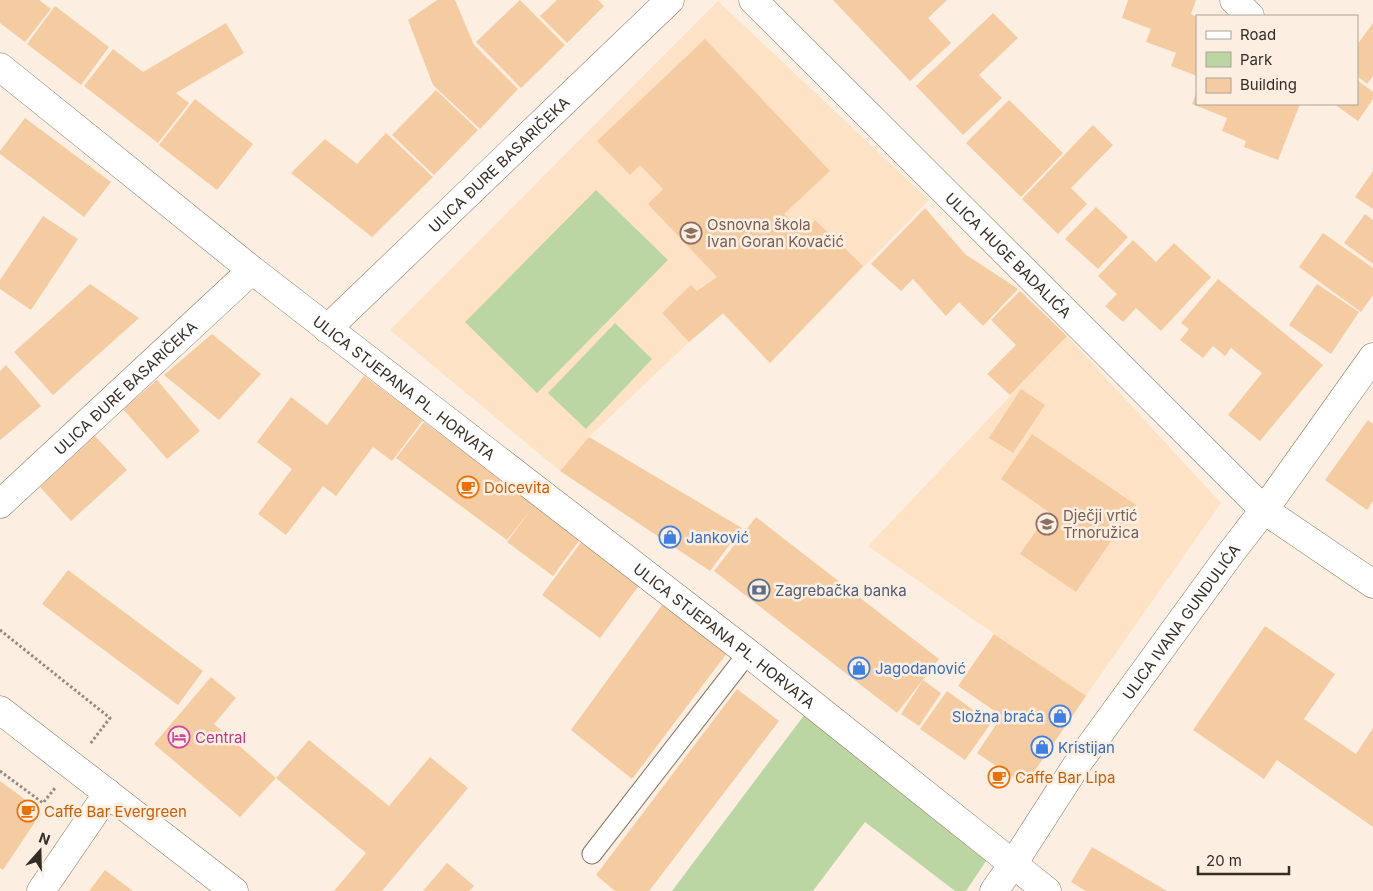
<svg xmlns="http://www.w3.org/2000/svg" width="1373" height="891" viewBox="0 0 1373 891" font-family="Inter,sans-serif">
<rect width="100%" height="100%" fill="#fcefe2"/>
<g fill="#fee2c6">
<polygon points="718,1 929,200 770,363 723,314 689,342 589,437 560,471 390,330"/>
<polygon points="1067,336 1221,503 1085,697 868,546"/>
</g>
<g fill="#bcd6a3">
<polygon points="596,190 668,260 537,393 465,322"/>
<polygon points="615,323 652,359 586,429 548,393"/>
<polygon points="805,714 988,858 966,891 955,891 865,822 813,891 672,891"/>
</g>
<g fill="#f5cba2">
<polygon points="0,0 39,0 51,9 25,42 0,23"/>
<polygon points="437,0 455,0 474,45 518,89 480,129 433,85 408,20"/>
<polygon points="520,0 565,45 521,88 476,42"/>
<polygon points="557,0 598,0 604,6 567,43 540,16"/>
<polygon points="833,0 947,0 928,18 951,43 910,81"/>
<polygon points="1128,0 1196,0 1191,14 1197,17 1197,76 1171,66 1176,53 1146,42 1151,29 1122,18"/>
<polygon points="55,6 109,47 81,85 27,44"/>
<polygon points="993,13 1018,38 979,75 1002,98 963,135 916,86"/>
<polygon points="226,23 244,53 176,93 189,103 158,143 84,86 113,49 143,72"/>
<polygon points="1373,23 1373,76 1367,84 1357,76 1357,45"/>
<polygon points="705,39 830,171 784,214 804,233 815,220 863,266 770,363 723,313 689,342 662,313 691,285 697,291 717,277 648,204 663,189 640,165 630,175 597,141"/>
<polygon points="1357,80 1373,92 1373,99 1358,121 1334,104 1357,104"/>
<polygon points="436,90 478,130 434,175 392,135"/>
<polygon points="1197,91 1197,104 1300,104 1278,160 1244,147 1246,141 1222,131 1227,118 1192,104"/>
<polygon points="195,99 253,144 217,190 159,145"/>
<polygon points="1009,100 1063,153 1021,197 966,143"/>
<polygon points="25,118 111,182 84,217 0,154 0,151"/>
<polygon points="1093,125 1113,145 1071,188 1087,204 1058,234 1022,199"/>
<polygon points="386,133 433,177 372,237 291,173 325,139 357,164"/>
<polygon points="1373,171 1373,209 1355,197"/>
<polygon points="1096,207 1128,237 1098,269 1065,239"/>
<polygon points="925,208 965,254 1018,289 983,326 959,302 946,316 913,279 901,291 871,264"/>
<polygon points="1365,214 1373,220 1373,264 1344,243"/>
<polygon points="43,216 78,239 31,310 0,289 0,280"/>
<polygon points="1323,233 1373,268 1373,295 1361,312 1299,267"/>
<polygon points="1133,240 1156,262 1174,243 1211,277 1161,331 1136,308 1123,322 1105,306 1117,294 1098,276"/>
<polygon points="1218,279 1323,365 1260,441 1228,415 1262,373 1231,348 1225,356 1213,346 1203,358 1180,340 1189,329 1181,323"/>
<polygon points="90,284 139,318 53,395 14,352"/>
<polygon points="1317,284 1359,312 1331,354 1289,325"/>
<polygon points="1020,291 1067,336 1010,395 987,374 1016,345 991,320"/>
<polygon points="212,334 261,374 219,420 164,375"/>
<polygon points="6,365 41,406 0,440 0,371"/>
<polygon points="364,376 423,420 392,461 373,447 336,496 323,486 286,535 258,514 292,469 257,442 291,397 327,425"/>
<polygon points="157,380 200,431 167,459 123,409"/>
<polygon points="1021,389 1045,405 1013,453 989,438"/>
<polygon points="1368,420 1373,424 1373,501 1367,510 1325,480"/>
<polygon points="424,422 581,538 553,576 507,542 532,508 507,540 396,458"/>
<polygon points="1032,434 1136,505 1076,592 1020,554 1049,512 1001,479"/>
<polygon points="95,436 127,470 71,521 40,487"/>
<polygon points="589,437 742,528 710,571 560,471"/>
<polygon points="756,517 939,659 897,713 714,571"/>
<polygon points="582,541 640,584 600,638 542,595"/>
<polygon points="68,570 203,671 178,705 42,604"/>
<polygon points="662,605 727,653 632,779 571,730"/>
<polygon points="1265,626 1335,674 1304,719 1356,754 1373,728 1373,827 1277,760 1264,779 1193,730"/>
<polygon points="994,634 1086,696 1025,785 977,753 1002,716 958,686"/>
<polygon points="211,677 236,698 214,724 276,778 240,817 154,744"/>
<polygon points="923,680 941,693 919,726 901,714"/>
<polygon points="737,689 779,721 649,891 615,891 596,875"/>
<polygon points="947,691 991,723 965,760 920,729"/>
<polygon points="309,740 389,806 430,757 468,788 382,891 334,891 366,853 276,778"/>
<polygon points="0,781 30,803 35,822 3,870 0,868"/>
<polygon points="1092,847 1167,891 1086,891 1071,882"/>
<polygon points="447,863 474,886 469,891 423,891"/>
<polygon points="105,870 133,891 89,891"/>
</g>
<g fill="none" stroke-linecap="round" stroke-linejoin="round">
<g stroke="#877460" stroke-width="21">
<polyline id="service" points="592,854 748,653"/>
</g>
<g stroke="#877460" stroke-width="29">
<polyline id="pedestrian" points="1013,864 1047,891"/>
</g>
<g stroke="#877460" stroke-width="29">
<g id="minor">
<path id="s1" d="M753 0 1264 510 1373 584"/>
<polyline points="1234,0 1250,16"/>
<path id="s2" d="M0 67 252 270 748 653 1013 864"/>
<path id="s3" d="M327 329 670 0"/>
<path id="s4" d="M0 504 252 270"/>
<polyline points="41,891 108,793"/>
<path id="s5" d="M994 891 1013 864 1080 760 1230 554 1264 510 1373 357"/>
</g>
</g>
<g stroke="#877460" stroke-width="29">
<polyline id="secondary" points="0,710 234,891"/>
</g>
<g stroke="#94897f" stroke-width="3" stroke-dasharray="2.5 2.5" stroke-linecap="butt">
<polyline points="0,630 110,718 90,744"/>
<polyline points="0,771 43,803 55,788"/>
</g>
<use href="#service" stroke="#fff" stroke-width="19"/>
<use href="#pedestrian" stroke="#fff" stroke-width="28"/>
<use href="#minor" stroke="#fff" stroke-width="28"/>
<use href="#secondary" stroke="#fff" stroke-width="28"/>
</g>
<defs>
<g id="school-ring" transform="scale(1.125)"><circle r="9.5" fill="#fcefe2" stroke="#8d6e63" stroke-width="1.5"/><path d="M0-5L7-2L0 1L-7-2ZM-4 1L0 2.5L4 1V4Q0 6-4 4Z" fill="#8d6e63"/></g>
<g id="cafe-ring" transform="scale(1.125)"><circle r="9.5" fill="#fcefe2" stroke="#e8710a" stroke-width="1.5"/><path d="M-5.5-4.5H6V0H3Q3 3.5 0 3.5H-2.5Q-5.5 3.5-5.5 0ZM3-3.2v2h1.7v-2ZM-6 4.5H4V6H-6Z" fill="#e8710a"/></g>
<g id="shop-ring" transform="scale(1.125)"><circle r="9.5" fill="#fcefe2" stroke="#3f7fe0" stroke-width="1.5"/><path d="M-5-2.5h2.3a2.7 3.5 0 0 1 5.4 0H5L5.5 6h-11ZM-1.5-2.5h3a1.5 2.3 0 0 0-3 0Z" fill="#3f7fe0"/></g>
<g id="bank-ring" transform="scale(1.125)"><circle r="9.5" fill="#fcefe2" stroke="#5c6f8a" stroke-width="1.5"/><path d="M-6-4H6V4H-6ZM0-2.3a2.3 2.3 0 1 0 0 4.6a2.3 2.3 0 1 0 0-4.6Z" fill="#5c6f8a"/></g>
<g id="hotel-ring" transform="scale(1.125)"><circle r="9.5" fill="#fcefe2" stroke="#d1479c" stroke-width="1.5"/><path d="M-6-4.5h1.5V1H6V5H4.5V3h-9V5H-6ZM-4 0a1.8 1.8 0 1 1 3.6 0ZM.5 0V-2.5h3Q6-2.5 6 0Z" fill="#d1479c"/></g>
</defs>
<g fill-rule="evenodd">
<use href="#school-ring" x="691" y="233"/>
<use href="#cafe-ring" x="468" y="487"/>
<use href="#school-ring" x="1047" y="524"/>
<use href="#shop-ring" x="670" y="537"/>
<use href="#bank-ring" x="759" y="590"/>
<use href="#shop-ring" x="859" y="668"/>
<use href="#shop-ring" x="1060" y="716"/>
<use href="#hotel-ring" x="179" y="737"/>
<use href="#shop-ring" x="1042" y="747"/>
<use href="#cafe-ring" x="999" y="777"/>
<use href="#cafe-ring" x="28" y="811"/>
</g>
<g text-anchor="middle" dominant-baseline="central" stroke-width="5" stroke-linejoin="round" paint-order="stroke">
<g font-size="15" fill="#352c24" stroke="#fcefe2">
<text stroke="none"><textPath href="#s3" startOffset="238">ULICA ĐURE BASARIČEKA</textPath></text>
<text stroke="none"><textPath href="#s1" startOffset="361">ULICA HUGE BADALIĆA</textPath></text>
<text stroke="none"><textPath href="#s4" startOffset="171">ULICA ĐURE BASARIČEKA</textPath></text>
<text stroke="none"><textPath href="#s2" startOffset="516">ULICA STJEPANA PL. HORVATA</textPath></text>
<text stroke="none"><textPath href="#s5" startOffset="328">ULICA IVANA GUNDULIĆA</textPath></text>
<text stroke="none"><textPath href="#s2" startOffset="921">ULICA STJEPANA PL. HORVATA</textPath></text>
</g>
<g font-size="15" fill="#785e54" stroke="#fcefe2" text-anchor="start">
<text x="707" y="224">Osnovna škola<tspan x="707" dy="17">Ivan Goran Kovačić</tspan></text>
<text x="1063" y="515">Dječji vrtić<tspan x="1063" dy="17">Trnoružica</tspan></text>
</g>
<g font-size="15" fill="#c56008" stroke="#fcefe2" text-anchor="start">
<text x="484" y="487">Dolcevita</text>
<text x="1015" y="777">Caffe Bar Lipa</text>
<text x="44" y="811">Caffe Bar Evergreen</text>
</g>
<g font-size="15" fill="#366cbe" stroke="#fcefe2" text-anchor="start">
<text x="686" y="537">Janković</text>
<text x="875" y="668">Jagodanović</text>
<text x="1044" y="716" text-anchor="end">Složna braća</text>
<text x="1058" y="747">Kristijan</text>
</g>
<g font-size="15" fill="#4e5e75" stroke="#fcefe2" text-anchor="start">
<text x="775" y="590">Zagrebačka banka</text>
</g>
<g font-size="15" fill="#b23c85" stroke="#fcefe2" text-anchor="start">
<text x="195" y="737">Central</text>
</g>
</g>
<rect x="1196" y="15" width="162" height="90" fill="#fcefe2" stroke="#aca196"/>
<rect x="1206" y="31" width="25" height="8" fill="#ffffff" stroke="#aca196"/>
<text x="1240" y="40" font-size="15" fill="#352c24">Road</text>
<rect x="1206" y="52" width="25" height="15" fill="#bcd6a3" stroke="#aca196"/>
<text x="1240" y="65" font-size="15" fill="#352c24">Park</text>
<rect x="1206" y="78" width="25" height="15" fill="#f5cba2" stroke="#aca196"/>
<text x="1240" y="90" font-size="15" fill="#352c24">Building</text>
<g transform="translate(40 851) rotate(20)" stroke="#fcefe2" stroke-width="4" paint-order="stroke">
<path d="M0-4L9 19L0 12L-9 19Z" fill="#352c24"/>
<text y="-8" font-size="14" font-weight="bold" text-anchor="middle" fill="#352c24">N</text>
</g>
<path d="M1198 866v8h91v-8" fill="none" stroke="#352c24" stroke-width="2.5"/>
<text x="1206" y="866" font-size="15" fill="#352c24" stroke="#fcefe2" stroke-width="4" paint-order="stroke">20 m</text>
</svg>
